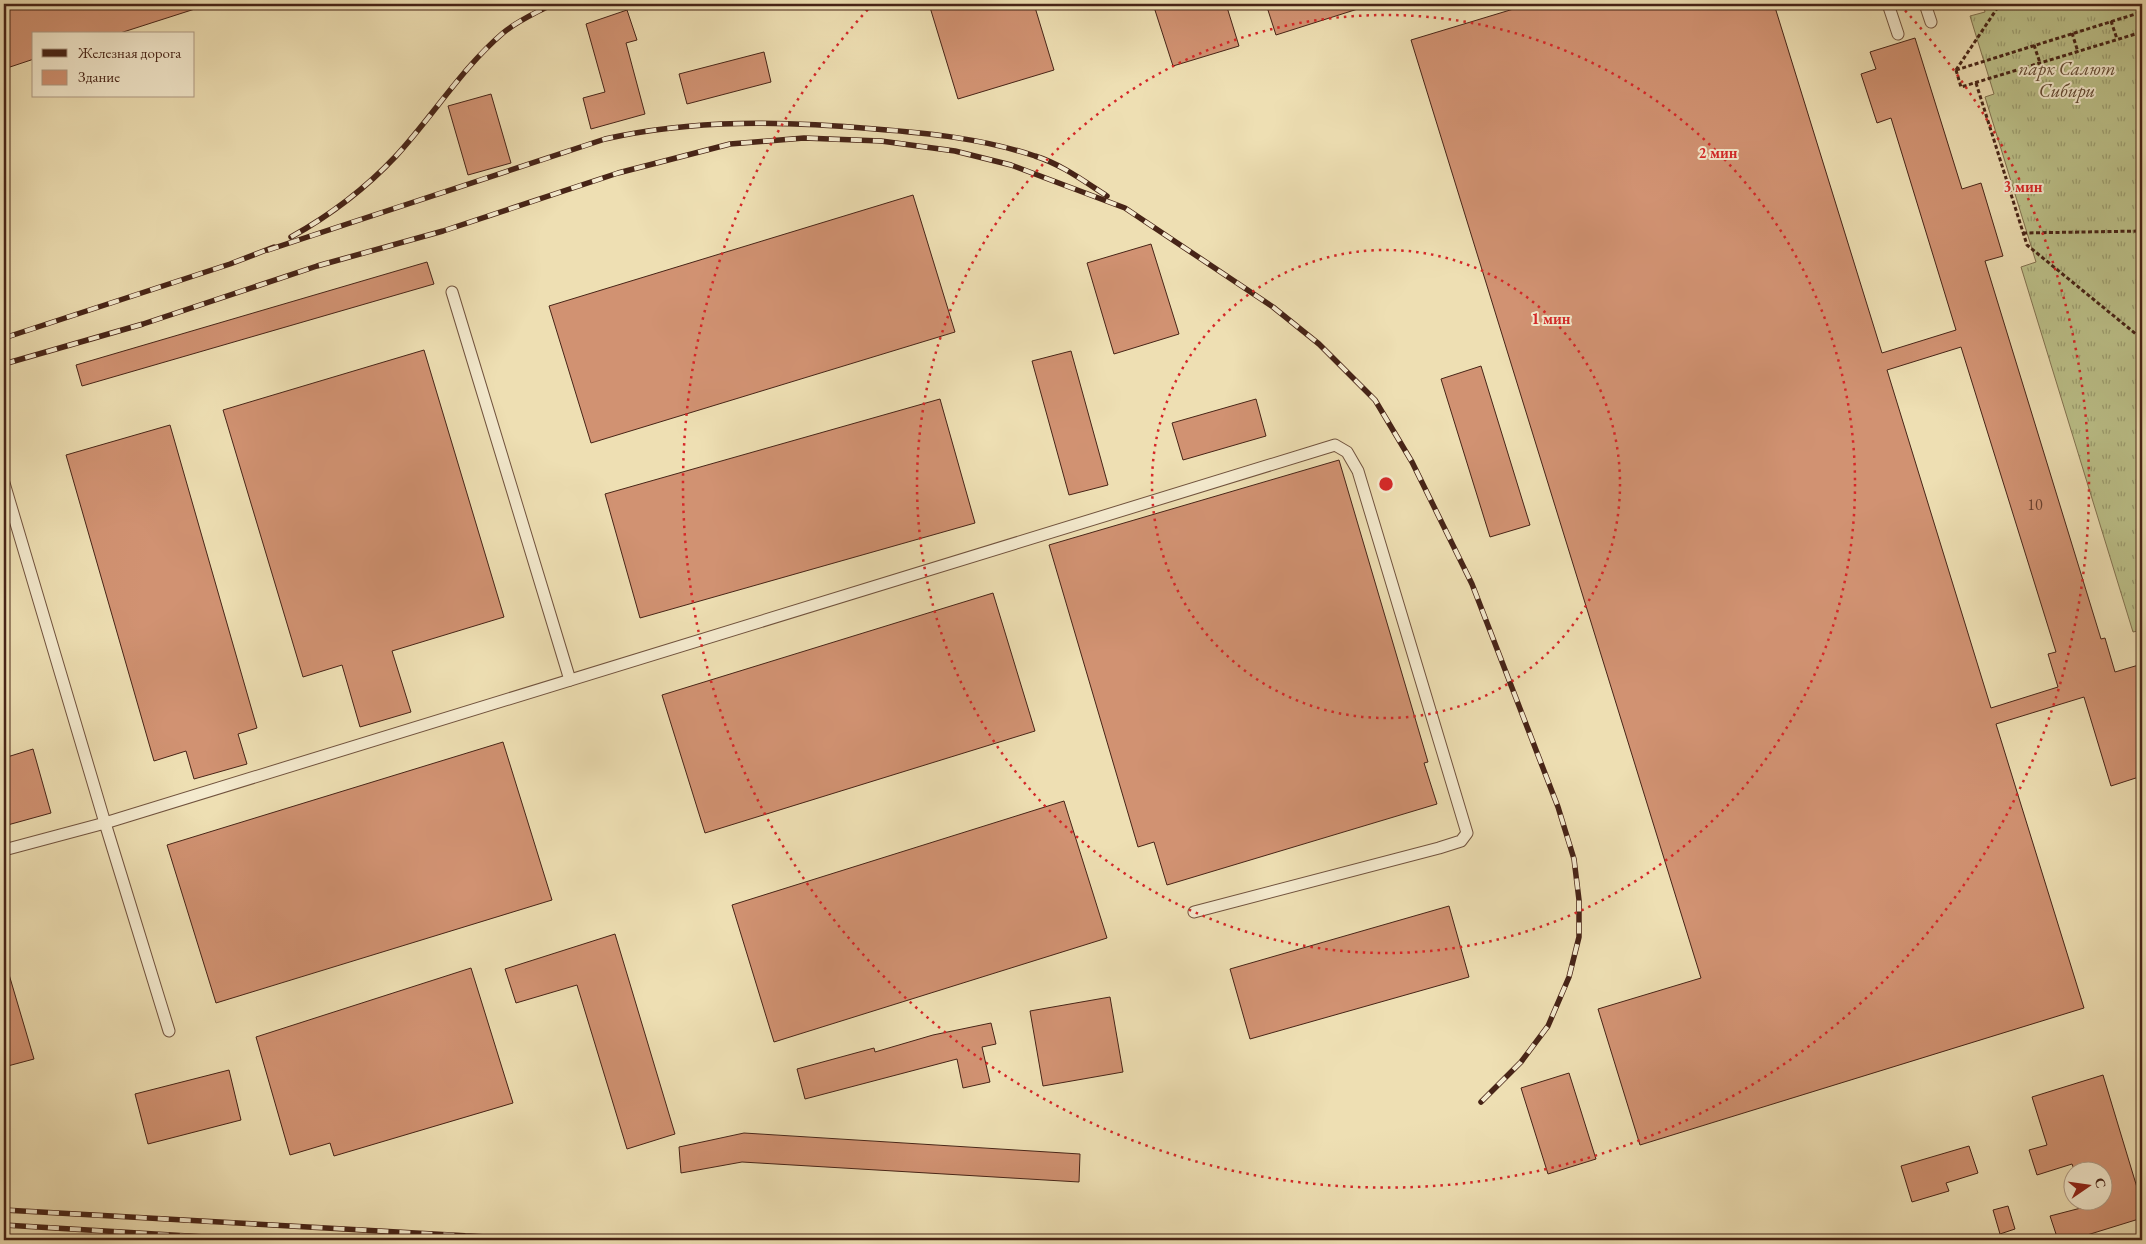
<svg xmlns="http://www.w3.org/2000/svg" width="2146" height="1244" viewBox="0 0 2146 1244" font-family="'EB Garamond',serif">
<defs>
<pattern id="grass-tufts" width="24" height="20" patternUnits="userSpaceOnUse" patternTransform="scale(1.25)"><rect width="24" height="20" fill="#bcc18a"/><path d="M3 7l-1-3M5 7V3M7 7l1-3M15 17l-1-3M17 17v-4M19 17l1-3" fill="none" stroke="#9b9d70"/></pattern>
</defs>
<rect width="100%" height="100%" fill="#eedfb3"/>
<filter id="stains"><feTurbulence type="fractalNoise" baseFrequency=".004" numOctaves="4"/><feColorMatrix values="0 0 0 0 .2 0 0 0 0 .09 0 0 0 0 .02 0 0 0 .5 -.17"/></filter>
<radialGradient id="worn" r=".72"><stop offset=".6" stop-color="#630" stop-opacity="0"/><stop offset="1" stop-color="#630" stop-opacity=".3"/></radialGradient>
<polygon fill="url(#grass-tufts)" stroke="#827250" points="1983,4 2142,4 2142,630 2133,632 2021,267 2036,262 1985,97 1994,94 1970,16 1985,12"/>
<g fill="#d19272" stroke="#472417" fill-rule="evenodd">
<polygon points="4,4 201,4 201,7 117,34 34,34 34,59 4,69"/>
<polygon points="929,4 1034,4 1054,70 958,99"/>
<polygon points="1153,4 1226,4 1239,46 1173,66"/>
<polygon points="1266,4 1363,4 1364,7 1276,35"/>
<path d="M1530 4H1774L1882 353 1956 330 1891 118 1877 123 1861 74 1876 69 1870 52 1915 38 1962 189 1981 183 2003 256 1985 261 2101 639 2105 638 2115 672 2142 664V776L2111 786 2084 697 1996 724 2084 1008 1640 1145 1598 1009 1701 978 1411 40ZM1961 347 2056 652 2048 654 2058 687 1991 708 1887 370Z"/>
<polygon points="627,10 637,40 626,43 645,114 591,129 583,98 605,92 586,24"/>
<polygon points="764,52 771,82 687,104 679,74"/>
<polygon points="491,94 511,163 468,175 448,106"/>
<polygon points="913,195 955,332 591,443 549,306"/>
<polygon points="1151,244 1179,334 1114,354 1087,263"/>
<polygon points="427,262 434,284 82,386 76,365"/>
<polygon points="424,350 504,617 392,651 411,712 360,727 342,665 303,677 223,410"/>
<polygon points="1071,351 1108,485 1069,495 1032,361"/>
<polygon points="1481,366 1530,525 1490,537 1441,379"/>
<polygon points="940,399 975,523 640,618 605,494"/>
<polygon points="1256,399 1266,436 1183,460 1172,423"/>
<polygon points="170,425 257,728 238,734 247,764 194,779 186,751 154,761 66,455"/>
<polygon points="1339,460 1428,762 1424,763 1437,804 1167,885 1154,842 1138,847 1049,545"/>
<polygon points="993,593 1035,731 705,833 662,695"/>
<polygon points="503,742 552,900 216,1003 167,845"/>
<polygon points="33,749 51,813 4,826 4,758"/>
<polygon points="1064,801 1107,938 774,1042 732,905"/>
<polygon points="1449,906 1469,977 1250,1039 1230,969"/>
<polygon points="615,934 675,1134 627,1149 577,985 516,1003 505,969"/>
<polygon points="471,968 513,1103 334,1156 330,1143 290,1155 256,1037"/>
<polygon points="4,971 8,971 34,1059 4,1067"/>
<polygon points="1110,997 1123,1072 1043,1086 1030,1011"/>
<polygon points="991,1023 996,1044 982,1047 990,1082 963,1088 957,1059 805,1099 797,1069 874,1048 875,1052 933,1035"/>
<polygon points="229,1070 241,1120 148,1144 135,1094"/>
<polygon points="1569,1073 1596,1159 1548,1174 1521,1088"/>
<polygon points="2103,1075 2142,1204 2142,1218 2071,1240 2058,1240 2050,1216 2104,1202 2104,1172 2075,1172 2072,1164 2037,1175 2029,1150 2047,1145 2032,1097"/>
<polygon points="744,1133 1080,1154 1079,1182 742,1162 681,1173 679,1147"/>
<polygon points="1969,1146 1978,1173 1946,1183 1949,1191 1912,1202 1901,1166"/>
<polygon points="2008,1206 2015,1229 2000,1234 1993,1210"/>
</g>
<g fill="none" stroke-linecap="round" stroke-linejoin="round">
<g stroke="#71533e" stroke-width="13">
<g id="lane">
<polyline points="1888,4 1898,34"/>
<polyline points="1925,4 1931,22"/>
<polyline points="452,292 570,680"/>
<polyline points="4,483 105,823 1335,445 1347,452 1358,471 1467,833 1461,841 1439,848 1194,912"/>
<polyline points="4,850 105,823 169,1031"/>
</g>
</g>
<g stroke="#472417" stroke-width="3" stroke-dasharray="4 2.5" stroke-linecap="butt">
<polyline points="2111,21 2117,39"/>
<polyline points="2072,33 2078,52"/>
<polyline points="2034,45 2040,63"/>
<polyline points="1956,70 1961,87 2142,32"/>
<polyline points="1956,70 2142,12"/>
<polyline points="1956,70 2000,4"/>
<polyline points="1976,83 2027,245 2142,339"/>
<polyline points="2023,233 2142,231"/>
</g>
<use href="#lane" stroke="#f4eace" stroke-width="11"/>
<g stroke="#472417" stroke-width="5.5">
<g id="rail">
<path d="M291 237C329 216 366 188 396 156 433 116 461 69 503 33 517 21 536 13 552 4"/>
<path d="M268 250 605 139C694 119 784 121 875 129 929 133 984 139 1035 156 1061 164 1085 182 1107 196"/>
<polyline points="4,338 230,264 274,247"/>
<polyline points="4,364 143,324 317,266 443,231 618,173 730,144 804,138 881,141 955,151 1011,165 1125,208 1273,307 1319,344 1375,400 1412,462 1472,584 1558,807 1574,859 1579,900 1579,937 1569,977 1548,1026 1521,1062 1481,1102"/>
<polyline points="4,1210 542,1240"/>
<polyline points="4,1225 256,1240"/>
</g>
</g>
<use href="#rail" stroke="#f4eace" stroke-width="4" stroke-dasharray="11" stroke-linecap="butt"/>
</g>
<g fill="none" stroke="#d62828" stroke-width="2.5" stroke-dasharray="2.5 5">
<circle cx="1386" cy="484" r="234"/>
<circle cx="1386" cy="484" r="469"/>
<path d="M1900 5A703 703 0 1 1 872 5"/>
</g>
<g text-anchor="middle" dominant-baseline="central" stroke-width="4" stroke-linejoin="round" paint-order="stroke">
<g font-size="16" fill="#6a402e">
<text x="2035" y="504">10</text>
</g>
<g font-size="19" font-style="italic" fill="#644b34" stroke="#f4eace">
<text x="2067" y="68">парк Салют<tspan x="2067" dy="22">Сибири</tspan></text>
</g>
</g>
<circle cx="1386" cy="484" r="8" fill="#d62828" stroke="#f4eace" stroke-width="2.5"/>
<g font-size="15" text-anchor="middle" font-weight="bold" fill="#d62828" stroke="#f4eace" stroke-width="4" stroke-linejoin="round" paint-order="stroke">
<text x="1718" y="158">2 мин</text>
<text x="2023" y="192">3 мин</text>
<text x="1551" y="324">1 мин</text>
</g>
<rect width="2146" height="1244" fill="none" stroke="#eedfb3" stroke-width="20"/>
<rect x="5" y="5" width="2136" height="1234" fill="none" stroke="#472417" stroke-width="2.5"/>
<rect x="10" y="10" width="2126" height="1224" fill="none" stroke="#472417"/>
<rect x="32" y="32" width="162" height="65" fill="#f4eace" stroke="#af9b85"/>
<rect x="42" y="49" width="25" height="8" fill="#472417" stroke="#af9b85"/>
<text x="78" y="58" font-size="15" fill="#472417">Железная дорога</text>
<rect x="42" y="70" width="25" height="15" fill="#d19272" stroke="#af9b85"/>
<text x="78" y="82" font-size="15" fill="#472417">Здание</text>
<g transform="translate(2088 1186) rotate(77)"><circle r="24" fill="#f4eace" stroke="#af9b85"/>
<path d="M0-4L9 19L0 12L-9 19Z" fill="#8f2418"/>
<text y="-8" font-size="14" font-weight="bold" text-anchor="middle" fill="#472417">С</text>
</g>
<rect width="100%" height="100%" filter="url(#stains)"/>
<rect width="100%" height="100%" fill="url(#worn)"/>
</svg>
